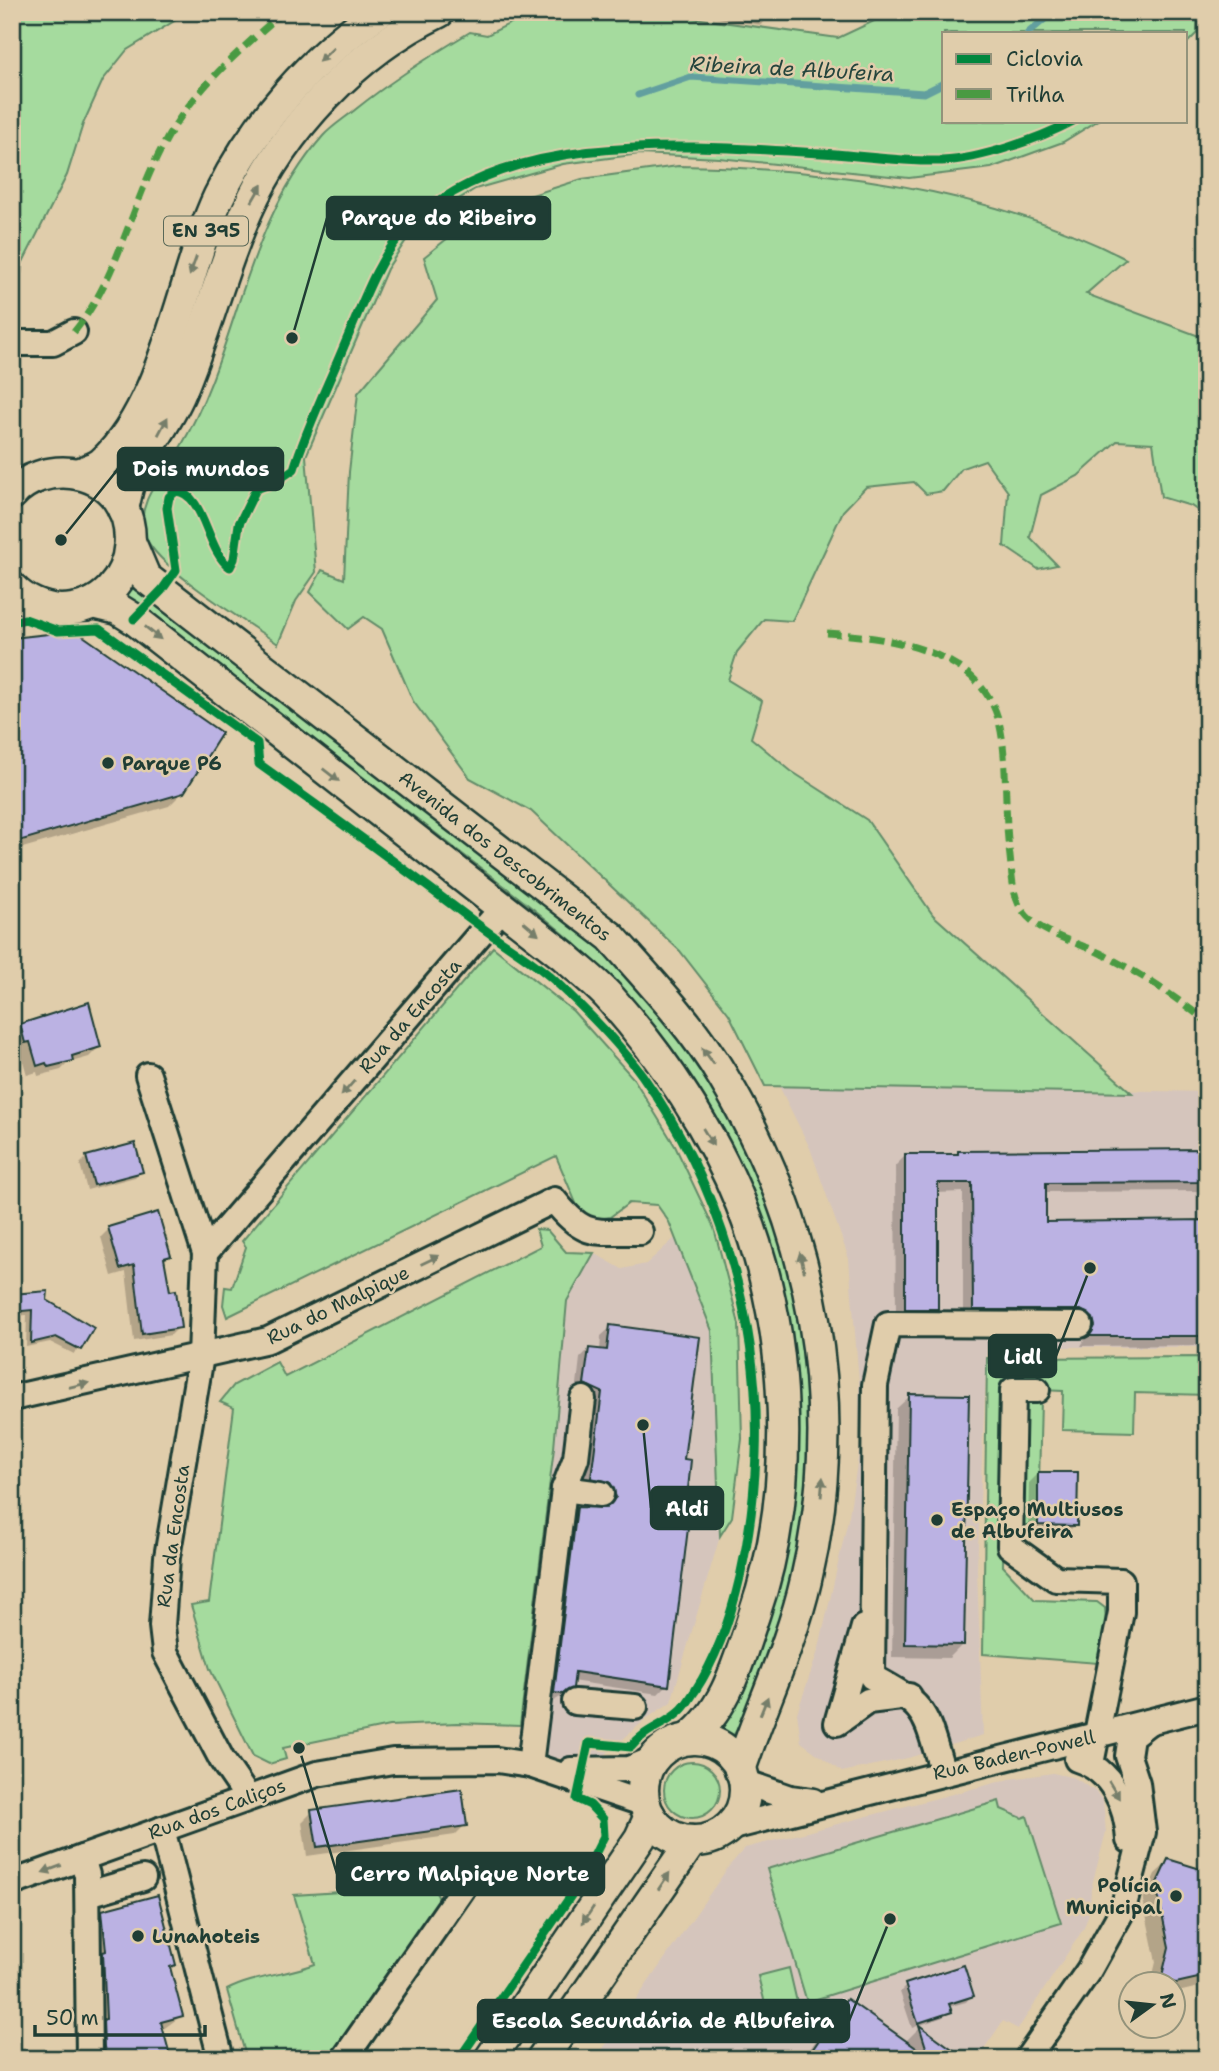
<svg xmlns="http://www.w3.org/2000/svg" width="1219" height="2071" viewBox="0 0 1219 2071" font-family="'Shantell Sans',sans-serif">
<rect width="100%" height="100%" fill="#e0cdab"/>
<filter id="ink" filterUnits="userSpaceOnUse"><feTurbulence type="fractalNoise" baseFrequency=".0143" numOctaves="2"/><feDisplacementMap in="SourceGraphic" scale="14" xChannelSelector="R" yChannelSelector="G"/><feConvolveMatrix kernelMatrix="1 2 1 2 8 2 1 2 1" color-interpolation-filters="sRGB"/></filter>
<g filter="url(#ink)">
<g fill="#d5c5bc">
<polygon points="778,1084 1207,1092 1207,1347 987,1347 977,1569 983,1735 908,1758 842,1772 801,1742 797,1713 819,1648 849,1515 860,1445 859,1382 849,1259 810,1148"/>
<polygon points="675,1238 712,1331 720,1536 671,1702 646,1719 597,1762 516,1754 554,1448 567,1301 594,1253 622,1269 646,1264"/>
<polygon points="1053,1773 1075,1778 1095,1791 1103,1801 1106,1832 1091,1889 1090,1910 1084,1928 1018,2029 1003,2021 977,2059 595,2059 729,1866 745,1848 1010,1779"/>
</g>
<g fill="#a5db9e" stroke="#628c69" stroke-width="2">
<polygon points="12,12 189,12 127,50 103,80 83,124 67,175 22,264 16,328 12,332"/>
<path d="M533 12H650L838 38 893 12H1198L1197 33 1186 44V33H944V121H1097L1063 142 991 168 909 178 719 158 640 154 563 164 475 189 415 227 387 269 306 456 316 572 296 601 278 644C247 622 160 570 146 538 132 504 164 474 180 448 240 345 241 231 323 136 332 126 345 118 356 109 392 80 430 56 470 32L487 35Z"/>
<path d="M678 166C829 168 991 189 1126 259L1086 294 1207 339V517L1191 506 1161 497 1153 443 1117 441 1078 476 1041 495 1030 537 1057 565 1038 569 1004 546 1008 492 985 460 962 468 943 491 926 494 914 482 866 487 843 511 792 621 764 619 737 652 728 680 762 701 751 738 791 771 867 820 933 915 1132 1093 765 1086 729 1014 680 951 531 811 470 778 413 701 382 629 364 617 348 629 310 592 322 570 344 579 349 472 358 393 437 300 424 257 482 211 582 179Z"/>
<path d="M131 583 561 912 606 953 675 1032 716 1090 762 1183 779 1228 809 1350 812 1473 792 1587 757 1693 731 1740 720 1731C854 1491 812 1195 626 993 573 935 508 890 447 842 355 771 264 701 173 630L121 593Z"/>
<polygon points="493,947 573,1011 634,1079 675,1146 714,1228 739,1324 742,1439 732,1517 720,1536 712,1331 669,1222 657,1205 629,1203 610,1217 593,1220 578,1208 556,1156 227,1317 223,1305 225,1287 232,1288 246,1247 242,1241"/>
<polygon points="536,1229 547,1230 566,1252 594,1253 567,1301 554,1448 520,1725 457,1723 389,1726 283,1748 286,1759 269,1764 253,1756 210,1669 191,1605 209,1602 234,1408 220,1402 234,1385 277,1362 285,1377 541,1246"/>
<polygon points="1207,1357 1207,1395 1135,1393 1134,1432 1062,1430 1063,1391 1041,1390 1007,1380 1003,1566 1035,1600 1097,1602 1105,1608 1106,1621 1098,1663 983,1654 987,1358"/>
<polygon points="1041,1399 1038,1525 1017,1525 1023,1403"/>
<circle cx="692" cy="1790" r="28"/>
<polygon points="999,1801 1001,1809 1022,1818 1027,1816 1061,1923 807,2002 767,1869"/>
<path d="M428 1876 443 1907 422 1938 411 1939 331 2059H239L245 2053 227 1990C254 1976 287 1975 315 1964L294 1895 405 1888Z"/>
<polygon points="789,1968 803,2028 773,2035 758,1976"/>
</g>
<g fill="#0003">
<polygon points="714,12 769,12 761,25 713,17"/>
<polygon points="12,640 183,792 169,806 12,851"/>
<polygon points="21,1025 99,1047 89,1057 68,1063 61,1070 38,1076 37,1072 27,1075 20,1050 16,1052 12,1039 12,1034"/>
<polygon points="1207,1151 1207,1191 1044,1192 1044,1223 1207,1222 1207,1345 1081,1346 1086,1337 1084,1328 963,1319 963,1192 936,1193 936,1309 926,1319 896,1319 895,1166 905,1156 955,1156 959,1152"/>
<polygon points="87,1157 141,1171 135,1177 87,1190 80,1164"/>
<polygon points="109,1229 169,1256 163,1261 179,1327 171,1335 134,1341 126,1272 112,1276 101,1237"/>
<polygon points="12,1296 45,1301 80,1348 74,1354 50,1342 26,1347 27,1315 12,1316"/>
<polygon points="611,1327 682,1460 667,1685 658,1694 572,1681 571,1687 562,1696 552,1702 546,1702 568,1518 578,1509 605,1510 608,1507 601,1490 583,1486 594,1401 576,1393 580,1358 589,1349 600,1351 601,1336"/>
<polygon points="910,1396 962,1645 949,1658 892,1657 896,1409"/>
<polygon points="1039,1473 1075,1525 1065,1535 1028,1535 1029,1483"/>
<polygon points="312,1812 465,1825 455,1835 307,1856 302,1822"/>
<polygon points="1169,1861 1207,1871 1207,1985 1174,1993 1174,1983 1151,1983 1156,1962 1143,1900 1155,1874"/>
<polygon points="103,1912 174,1965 169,1971 181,2016 162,2030 169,2059 91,2059 90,1925"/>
<polygon points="906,1986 972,1995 966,2002 948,2007 950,2011 943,2017 912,2028 900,1992"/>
<polygon points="847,2002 905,2042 919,2028 963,2059 803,2059 834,2015"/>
</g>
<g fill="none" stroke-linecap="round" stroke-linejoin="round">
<g stroke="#629f9f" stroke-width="7">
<polyline points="1028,33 1053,12"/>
<polyline points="638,95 691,77 924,93 944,83"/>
</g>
</g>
<g fill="#bbb2e3" stroke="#1f3d34" stroke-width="2">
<polygon points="76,631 222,733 184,793 12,843 12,638"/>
<polygon points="89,1002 101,1047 72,1056 73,1061 48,1067 46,1063 37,1066 30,1042 25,1043 20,1024"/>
<polygon points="135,1143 143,1172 94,1185 86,1156"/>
<polygon points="1207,1149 1207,1182 1046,1183 1046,1222 1207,1220 1207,1336 1089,1336 1095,1326 1093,1318 1081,1310 973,1310 972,1183 938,1183 938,1309 905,1309 905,1154 958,1154 958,1151"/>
<polygon points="158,1212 171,1256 164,1258 170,1291 176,1290 181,1328 142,1334 134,1265 120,1269 108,1227"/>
<polygon points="48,1291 47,1300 94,1328 81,1350 56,1337 31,1343 32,1310 12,1312 12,1294"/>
<polygon points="610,1325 700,1337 684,1459 691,1460 684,1528 688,1528 669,1686 575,1672 573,1688 563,1694 554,1693 577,1507 606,1508 616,1497 610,1482 591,1478 602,1392 584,1384 589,1348 607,1350"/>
<polygon points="909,1394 969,1395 964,1645 905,1644"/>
<polygon points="1038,1472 1078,1472 1077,1526 1038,1525"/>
<polygon points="462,1789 467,1826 317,1847 311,1810"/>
<polygon points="1168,1859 1207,1871 1207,1976 1176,1983 1161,1980 1169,1947 1156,1885"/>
<polygon points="158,1895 176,1965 170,1967 183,2016 161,2022 171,2059 107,2059 104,2047 103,2020 106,2019 103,1952 106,1951 102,1910"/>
<polygon points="964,1965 974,1996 949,2004 952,2012 918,2023 905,1984"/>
<polygon points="847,1999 929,2057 919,2025 966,2059 806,2059"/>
</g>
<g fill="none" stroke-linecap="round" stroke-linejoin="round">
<g stroke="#1f3d34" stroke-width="30">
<g id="minor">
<polyline points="12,343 53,343 74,332"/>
<polyline points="148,1075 205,1253 201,1356 167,1557 162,1626 165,1652 222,1760 248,1798"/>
<polyline points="205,1253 504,906"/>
<polyline points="1037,1390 1013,1390 1010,1546 1056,1579 1121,1581 1121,1612 1091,1764"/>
<path d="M12 1398 268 1340 554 1200C585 1239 594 1231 640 1232"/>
<polyline points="564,1489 601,1494"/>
<polyline points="864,1627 837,1723 868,1701 909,1696"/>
<polyline points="575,1702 635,1707"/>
<path d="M1077 1759C1112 1770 1127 1805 1129 1840"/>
<polyline points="530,1765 564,1489 576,1458 583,1399"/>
<polyline points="571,1770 629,1769 654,1759"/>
<path d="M943 1772C924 1712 930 1708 872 1677L875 1385 888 1324 1080 1325"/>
<polyline points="744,1782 790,1798 813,1801"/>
<polyline points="728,1828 1207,1707"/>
<polyline points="162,1829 221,2059"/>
<polyline points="82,1858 87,1875 89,2059"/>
<polyline points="12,1883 317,1774 393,1761 497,1760 530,1765 645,1804"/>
<polyline points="88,1894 143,1878"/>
<polyline points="344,2059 465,1885"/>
<polyline points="1027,2059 1089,1970 1123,1909 1143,1832 1137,1783 1128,1756 1131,1736 1149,1722"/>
</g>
</g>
<g stroke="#1f3d34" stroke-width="35">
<g id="major">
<path d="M78 474C85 471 96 468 102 463 167 405 182 274 219 196 255 123 312 57 379 12"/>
<path d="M12 494C27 477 50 471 71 473 155 482 147 610 60 610 42 609 24 601 12 588"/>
<path d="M123 509C126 497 128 483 133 473 149 445 169 420 181 391 206 332 221 269 247 211 283 129 357 51 439 12"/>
<path d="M131 544 145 577 611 937C650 981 692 1025 723 1077 814 1229 847 1407 806 1580 791 1646 761 1706 740 1770"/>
<path d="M93 603 118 609 134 619 564 956C579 970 597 983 611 999 663 1058 712 1131 741 1204 791 1329 798 1488 754 1615 739 1659 727 1710 688 1739"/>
<circle cx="694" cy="1790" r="51"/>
<polyline points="490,2059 640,1838 650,1816"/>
<polyline points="542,2059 692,1841"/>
</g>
</g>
<use href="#minor" stroke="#e0cdab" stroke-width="24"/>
<use href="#major" stroke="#e0cdab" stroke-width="30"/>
<g stroke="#4a9a42" stroke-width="7" stroke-dasharray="14 7" stroke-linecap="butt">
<path d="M74 332C119 277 130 206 164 144 191 92 240 50 283 12"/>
<path d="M827 633C888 637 981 650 999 722 1008 757 1004 810 1009 849 1012 867 1011 895 1022 910 1039 934 1074 941 1100 953 1136 971 1175 996 1207 1022"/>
</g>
<g stroke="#e0cdab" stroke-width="13">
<g id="cycleway">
<path d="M134 619 162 590 176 570 167 508 169 497 176 491C205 493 206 551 230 567L234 559 239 524 256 489 275 482 294 469C307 427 327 387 344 346 361 308 376 260 406 229 506 124 704 147 836 154 871 157 907 162 942 161 981 159 1039 139 1073 121"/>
<path d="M12 622 25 619 58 631 99 629 257 743 259 764C335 818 410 873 484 929 507 946 533 961 554 980 585 1009 617 1041 642 1075 720 1184 761 1322 756 1454 753 1529 737 1627 695 1691 690 1698 686 1706 680 1711 665 1726 647 1727 631 1747L589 1743 577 1799 590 1805 603 1819 604 1836 583 1878 459 2059"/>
</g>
</g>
<use href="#cycleway" stroke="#00873e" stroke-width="9"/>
</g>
<defs><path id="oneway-solid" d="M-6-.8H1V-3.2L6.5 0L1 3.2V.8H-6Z" transform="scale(1.75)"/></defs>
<g fill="#767e6a">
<use href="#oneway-solid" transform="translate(326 55) rotate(137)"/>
<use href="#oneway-solid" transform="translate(257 193) rotate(-60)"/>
<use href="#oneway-solid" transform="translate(193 266) rotate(110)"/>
<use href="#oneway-solid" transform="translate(163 426) rotate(-62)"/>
<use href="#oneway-solid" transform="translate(153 633) rotate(39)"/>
<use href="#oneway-solid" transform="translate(331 775) rotate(38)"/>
<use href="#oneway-solid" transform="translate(531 928) rotate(40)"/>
<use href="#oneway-solid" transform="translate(708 1056) rotate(-126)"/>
<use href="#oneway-solid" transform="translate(348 1088) rotate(131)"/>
<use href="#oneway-solid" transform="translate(708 1137) rotate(59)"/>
<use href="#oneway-solid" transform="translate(430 1260) rotate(-26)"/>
<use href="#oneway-solid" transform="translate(802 1262) rotate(-103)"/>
<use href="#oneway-solid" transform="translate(79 1385) rotate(-13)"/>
<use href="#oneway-solid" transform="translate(822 1487) rotate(-85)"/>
<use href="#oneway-solid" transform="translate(764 1706) rotate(-68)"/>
<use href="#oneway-solid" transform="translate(1114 1790) rotate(59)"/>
<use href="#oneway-solid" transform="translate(52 1869) rotate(160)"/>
<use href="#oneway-solid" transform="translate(664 1881) rotate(-56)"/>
<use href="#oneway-solid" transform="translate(588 1915) rotate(124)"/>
</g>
</g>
<g fill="#1f3d34" stroke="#e0cdab" stroke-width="2.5">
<circle cx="108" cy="763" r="7"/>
<circle cx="937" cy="1520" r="7"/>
<circle cx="1176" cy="1896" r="7"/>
<circle cx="138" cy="1936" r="7"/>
</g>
<g text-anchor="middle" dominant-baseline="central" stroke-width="5" stroke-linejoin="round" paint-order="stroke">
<rect fill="#e0cdab" stroke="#596858" stroke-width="2" x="164" y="216.5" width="84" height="29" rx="5"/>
<g font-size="18" font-weight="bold" fill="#1f3d34">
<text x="206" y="231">EN 395</text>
</g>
<g font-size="19" font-weight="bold" fill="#1f3d34" stroke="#e0cdab" text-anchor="start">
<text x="122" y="763">Parque P6</text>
<text x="951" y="1509">Espaço Multiusos<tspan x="951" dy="22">de Albufeira</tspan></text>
<text x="1162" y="1885" text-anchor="end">Polícia<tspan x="1162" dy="22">Municipal</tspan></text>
<text x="152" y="1936">Lunahoteis</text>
</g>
<g font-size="19" fill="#1f3d34" stroke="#e0cdab">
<text transform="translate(505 856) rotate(38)">Avenida dos Descobrimentos</text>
<text transform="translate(410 1016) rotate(-49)">Rua da Encosta</text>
<text transform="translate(338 1305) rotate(-26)">Rua do Malpique</text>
<text transform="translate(173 1536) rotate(-82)">Rua da Encosta</text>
<text transform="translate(1014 1755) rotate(-13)">Rua Baden-Powell</text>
<text transform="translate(217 1809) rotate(-20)">Rua dos Caliços</text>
</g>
<g font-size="21" font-style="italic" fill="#25453d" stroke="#e0cdab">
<text transform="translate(792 69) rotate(3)">Ribeira de Albufeira</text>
</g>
</g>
<path fill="none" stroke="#1f3d34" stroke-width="2.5" d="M292 338L327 218M61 540L118 469M1090 1268L1056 1356M643 1425L651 1508M299 1748L337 1874M890 1919L849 2021"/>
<g fill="#1f3d34" stroke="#e0cdab" stroke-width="2.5">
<circle cx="292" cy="338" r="7"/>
<circle cx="61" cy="540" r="7"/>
<circle cx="1090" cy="1268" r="7"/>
<circle cx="643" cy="1425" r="7"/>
<circle cx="299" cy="1748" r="7"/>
<circle cx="890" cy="1919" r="7"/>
</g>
<g fill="#1f3d34" stroke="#1f3d34" stroke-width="2.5">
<rect x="327" y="197" width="223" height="42" rx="7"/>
<rect x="118" y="448" width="165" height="42" rx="7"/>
<rect x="989" y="1335" width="67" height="42" rx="7"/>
<rect x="651" y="1487" width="72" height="42" rx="7"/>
<rect x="337" y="1853" width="267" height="42" rx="7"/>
<rect x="478" y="2000" width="371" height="42" rx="7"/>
</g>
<g font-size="21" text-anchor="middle" font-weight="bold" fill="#fff">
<text x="439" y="225">Parque do Ribeiro</text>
<text x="201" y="476">Dois mundos</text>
<text x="1023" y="1364">Lidl</text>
<text x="687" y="1516">Aldi</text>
<text x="470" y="1881">Cerro Malpique Norte</text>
<text x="663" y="2028">Escola Secundária de Albufeira</text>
</g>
<rect width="1219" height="2071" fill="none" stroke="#e0cdab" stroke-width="42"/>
<rect x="21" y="21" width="1177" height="2029" fill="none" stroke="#1f3d34" stroke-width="2.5" filter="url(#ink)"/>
<rect x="942" y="32" width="245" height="91" fill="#e0cdab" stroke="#93937b" stroke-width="2"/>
<rect x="956" y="54" width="35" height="10" fill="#00873e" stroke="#93937b" stroke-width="2"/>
<text x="1006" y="66" font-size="21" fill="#1f3d34">Ciclovia</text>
<rect x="956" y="89" width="35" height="10" fill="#4a9a42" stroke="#93937b" stroke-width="2"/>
<text x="1006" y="102" font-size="21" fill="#1f3d34">Trilha</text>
<g transform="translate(1152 2005) rotate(75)"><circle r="33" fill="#e0cdab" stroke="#93937b" stroke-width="2"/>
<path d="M0-5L12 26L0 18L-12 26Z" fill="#1f3d34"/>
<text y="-10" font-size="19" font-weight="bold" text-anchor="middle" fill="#1f3d34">N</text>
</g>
<path d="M35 2025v10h170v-10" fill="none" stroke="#1f3d34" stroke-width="3.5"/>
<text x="46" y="2025" font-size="21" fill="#1f3d34" stroke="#e0cdab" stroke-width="5" paint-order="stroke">50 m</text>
</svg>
